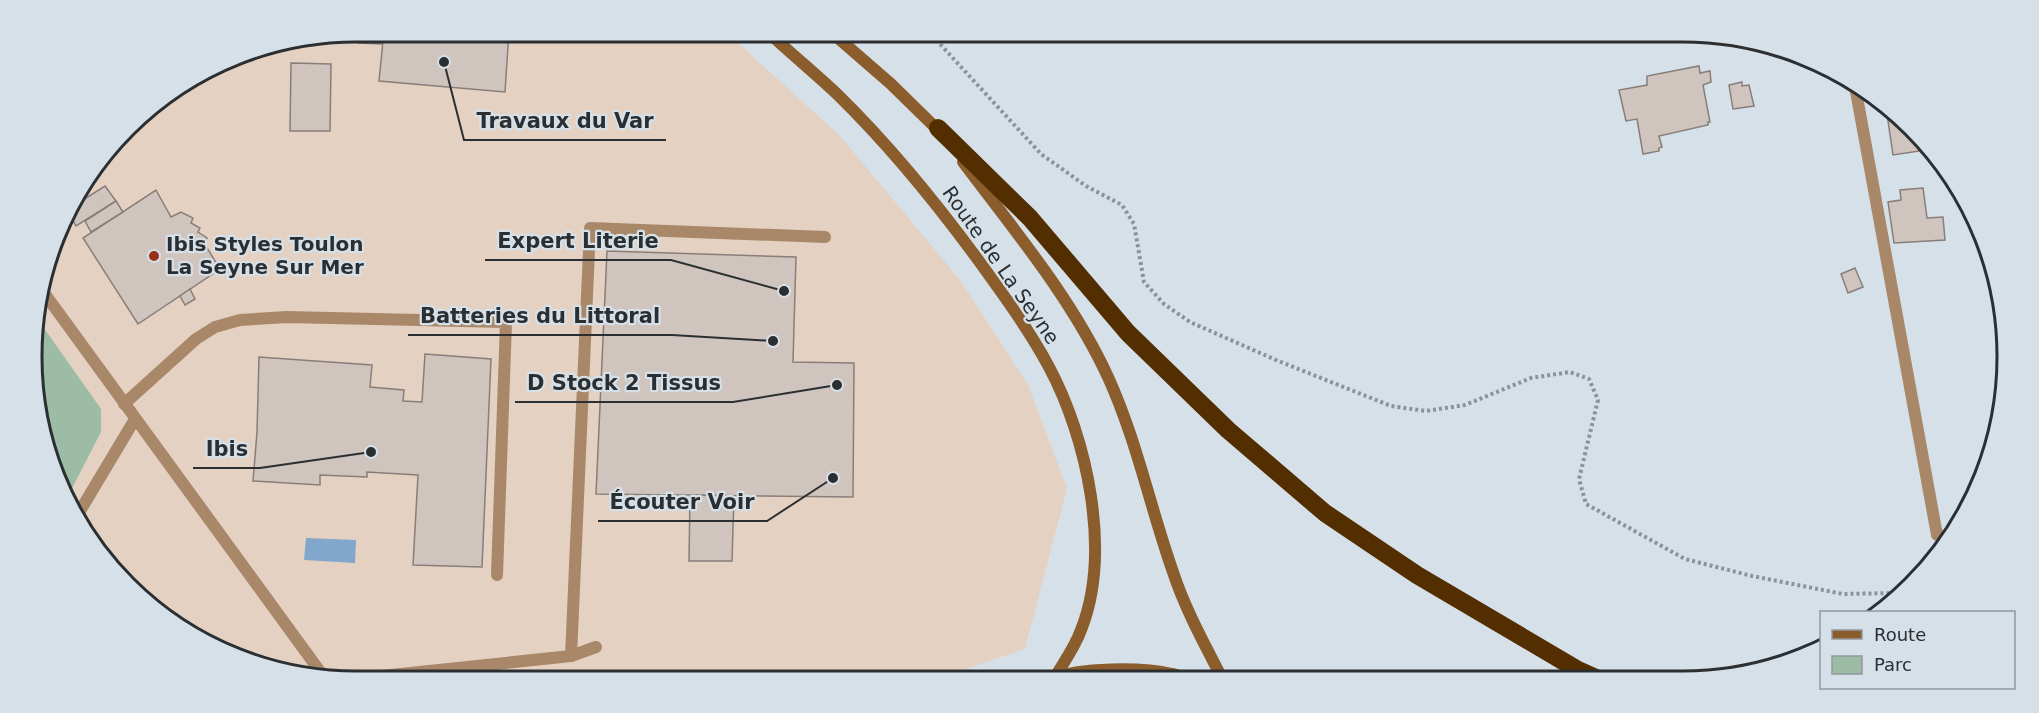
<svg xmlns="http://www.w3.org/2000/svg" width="2039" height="713" viewBox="0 0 2039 713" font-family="'DejaVu Sans',sans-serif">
<rect width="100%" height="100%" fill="#d6e0e8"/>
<polygon fill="#e4d1c1" points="357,32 726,32 840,136 960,280 1028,385 1067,488 1025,649 933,680 357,681 273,671 176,627 86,537 42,440 34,314 65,212 142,112 232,56"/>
<polygon fill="#9cbca5" points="34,314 101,409 101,432 68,496 42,440"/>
<polygon fill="#81a7cd" points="306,538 356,540 355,563 304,560"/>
<g fill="#cfc4be" stroke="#887e79" stroke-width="1.5">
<polygon points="359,31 384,31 383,44 358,43"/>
<polygon points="384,31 509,31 505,92 379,81"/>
<polygon points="981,31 1061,31 1061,36 983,33"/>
<polygon points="291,63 331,64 330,131 290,131"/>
<polygon points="1699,66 1700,73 1710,71 1711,82 1703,85 1710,122 1708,122 1708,125 1659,136 1662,147 1659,148 1659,151 1643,154 1637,119 1626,121 1619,90 1647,85 1647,76"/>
<polygon points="1742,82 1742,86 1749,85 1754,106 1733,109 1729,85"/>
<polygon points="1887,114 1894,114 1926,150 1893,155"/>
<polygon points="105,186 116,201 76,226 67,210"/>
<polygon points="1923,188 1927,218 1943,217 1945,240 1894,243 1888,202 1901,200 1900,190"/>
<polygon points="156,190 171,217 181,212 193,218 191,223 200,228 198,232 207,238 204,243 220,269 138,324 83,238"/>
<polygon points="116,201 123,212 91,232 85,221"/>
<polygon points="607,251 796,257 793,362 854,363 853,497 596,494"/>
<polygon points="1855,268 1863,287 1848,293 1841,274"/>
<polygon points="190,289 195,299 185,305 180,296"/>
<polygon points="425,354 491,359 482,567 413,565 418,475 367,472 367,477 320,475 320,485 253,481 257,432 259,357 372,365 370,387 404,390 403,401 422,402"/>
<polygon points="690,495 734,496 732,561 689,561"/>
</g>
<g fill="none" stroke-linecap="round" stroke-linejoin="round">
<polyline stroke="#8b9399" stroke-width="4" stroke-dasharray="3 3" stroke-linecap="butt" points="928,31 1041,154 1086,186 1122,205 1134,224 1144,282 1164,304 1190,322 1276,360 1391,406 1426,411 1465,405 1531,378 1570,372 1589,379 1598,400 1579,479 1586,504 1685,559 1752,576 1843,594 1894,593 1908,587"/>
<g stroke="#a88869" stroke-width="12">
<polyline points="1855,86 1937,535 1949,538"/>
<polyline points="42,290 324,677"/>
<polyline points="124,404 196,339 215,327 240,320 287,317 506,322 497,575"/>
<polyline points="77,516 135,419"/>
<polyline points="571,656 590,228 825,237"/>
<polyline points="343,680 571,656 596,647"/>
</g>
<g stroke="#8b5d2c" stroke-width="12">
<path d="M767 31C790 53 815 73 838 95 889 145 934 200 976 257 1002 293 1028 328 1049 367 1087 438 1112 552 1081 630 1075 647 1064 662 1055 677"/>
<polyline points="830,31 891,84 942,134"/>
<path d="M963 162C1015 231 1072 299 1108 377 1137 441 1150 507 1173 572 1185 609 1205 645 1223 680"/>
<path d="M1052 679C1079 667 1143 667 1172 674 1178 675 1184 678 1190 680"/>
</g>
<polyline stroke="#522e00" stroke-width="18" points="938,128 1030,218 1128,333 1228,430 1325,513 1417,575 1578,670 1598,679"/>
</g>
<circle fill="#983015" stroke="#d6e0e8" stroke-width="2" cx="154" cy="256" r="6"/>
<g text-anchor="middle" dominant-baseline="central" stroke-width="4.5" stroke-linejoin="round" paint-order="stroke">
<g font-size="20" font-weight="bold" fill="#2b2f32" stroke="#d6e0e8" text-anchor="start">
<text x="166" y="244">Ibis Styles Toulon<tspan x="166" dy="23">La Seyne Sur Mer</tspan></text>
</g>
<g font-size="20" fill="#2b2f32" stroke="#d6e0e8">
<text transform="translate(1001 265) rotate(55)">Route de La Seyne</text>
</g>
</g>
<path d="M0 0H2039V713H0ZM356 42H1683A314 314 0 0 1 1997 356V357A314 314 0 0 1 1683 671H356A314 314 0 0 1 42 357V356A314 314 0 0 1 356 42Z" fill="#d6e0e8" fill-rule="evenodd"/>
<path fill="none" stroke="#2b2f32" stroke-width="3" d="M356 42H1683A314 314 0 0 1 1997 356V357A314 314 0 0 1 1683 671H356A314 314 0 0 1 42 357V356A314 314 0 0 1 356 42Z"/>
<path fill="none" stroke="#2b2f32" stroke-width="2" d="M444 62L464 140H666M784 291L671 260H485M773 341L672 335H408M837 385L733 402H515M371 452L260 468H193M833 478L767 521H598"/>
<g fill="#2b2f32" stroke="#d6e0e8" stroke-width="2">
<circle cx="444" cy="62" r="6"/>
<circle cx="784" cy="291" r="6"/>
<circle cx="773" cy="341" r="6"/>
<circle cx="837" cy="385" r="6"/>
<circle cx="371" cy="452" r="6"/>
<circle cx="833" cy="478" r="6"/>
</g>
<g font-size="21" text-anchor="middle" font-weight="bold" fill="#2b2f32" stroke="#d6e0e8" stroke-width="4.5" stroke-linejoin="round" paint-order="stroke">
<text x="565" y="128">Travaux du Var</text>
<text x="578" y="248">Expert Literie</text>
<text x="540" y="323">Batteries du Littoral</text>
<text x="624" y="390">D Stock 2 Tissus</text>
<text x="227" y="456">Ibis</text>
<text x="682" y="509">Écouter Voir</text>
</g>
<rect x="1820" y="611" width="195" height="78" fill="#d6e0e8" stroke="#92999f" stroke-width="1.5"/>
<rect x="1832" y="630" width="30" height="9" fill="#8b5d2c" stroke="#92999f" stroke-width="1.5"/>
<text x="1874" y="641" font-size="18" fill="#2b2f32">Route</text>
<rect x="1832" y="656" width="30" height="18" fill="#9cbca5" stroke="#92999f" stroke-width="1.5"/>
<text x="1874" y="671" font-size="18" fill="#2b2f32">Parc</text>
</svg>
